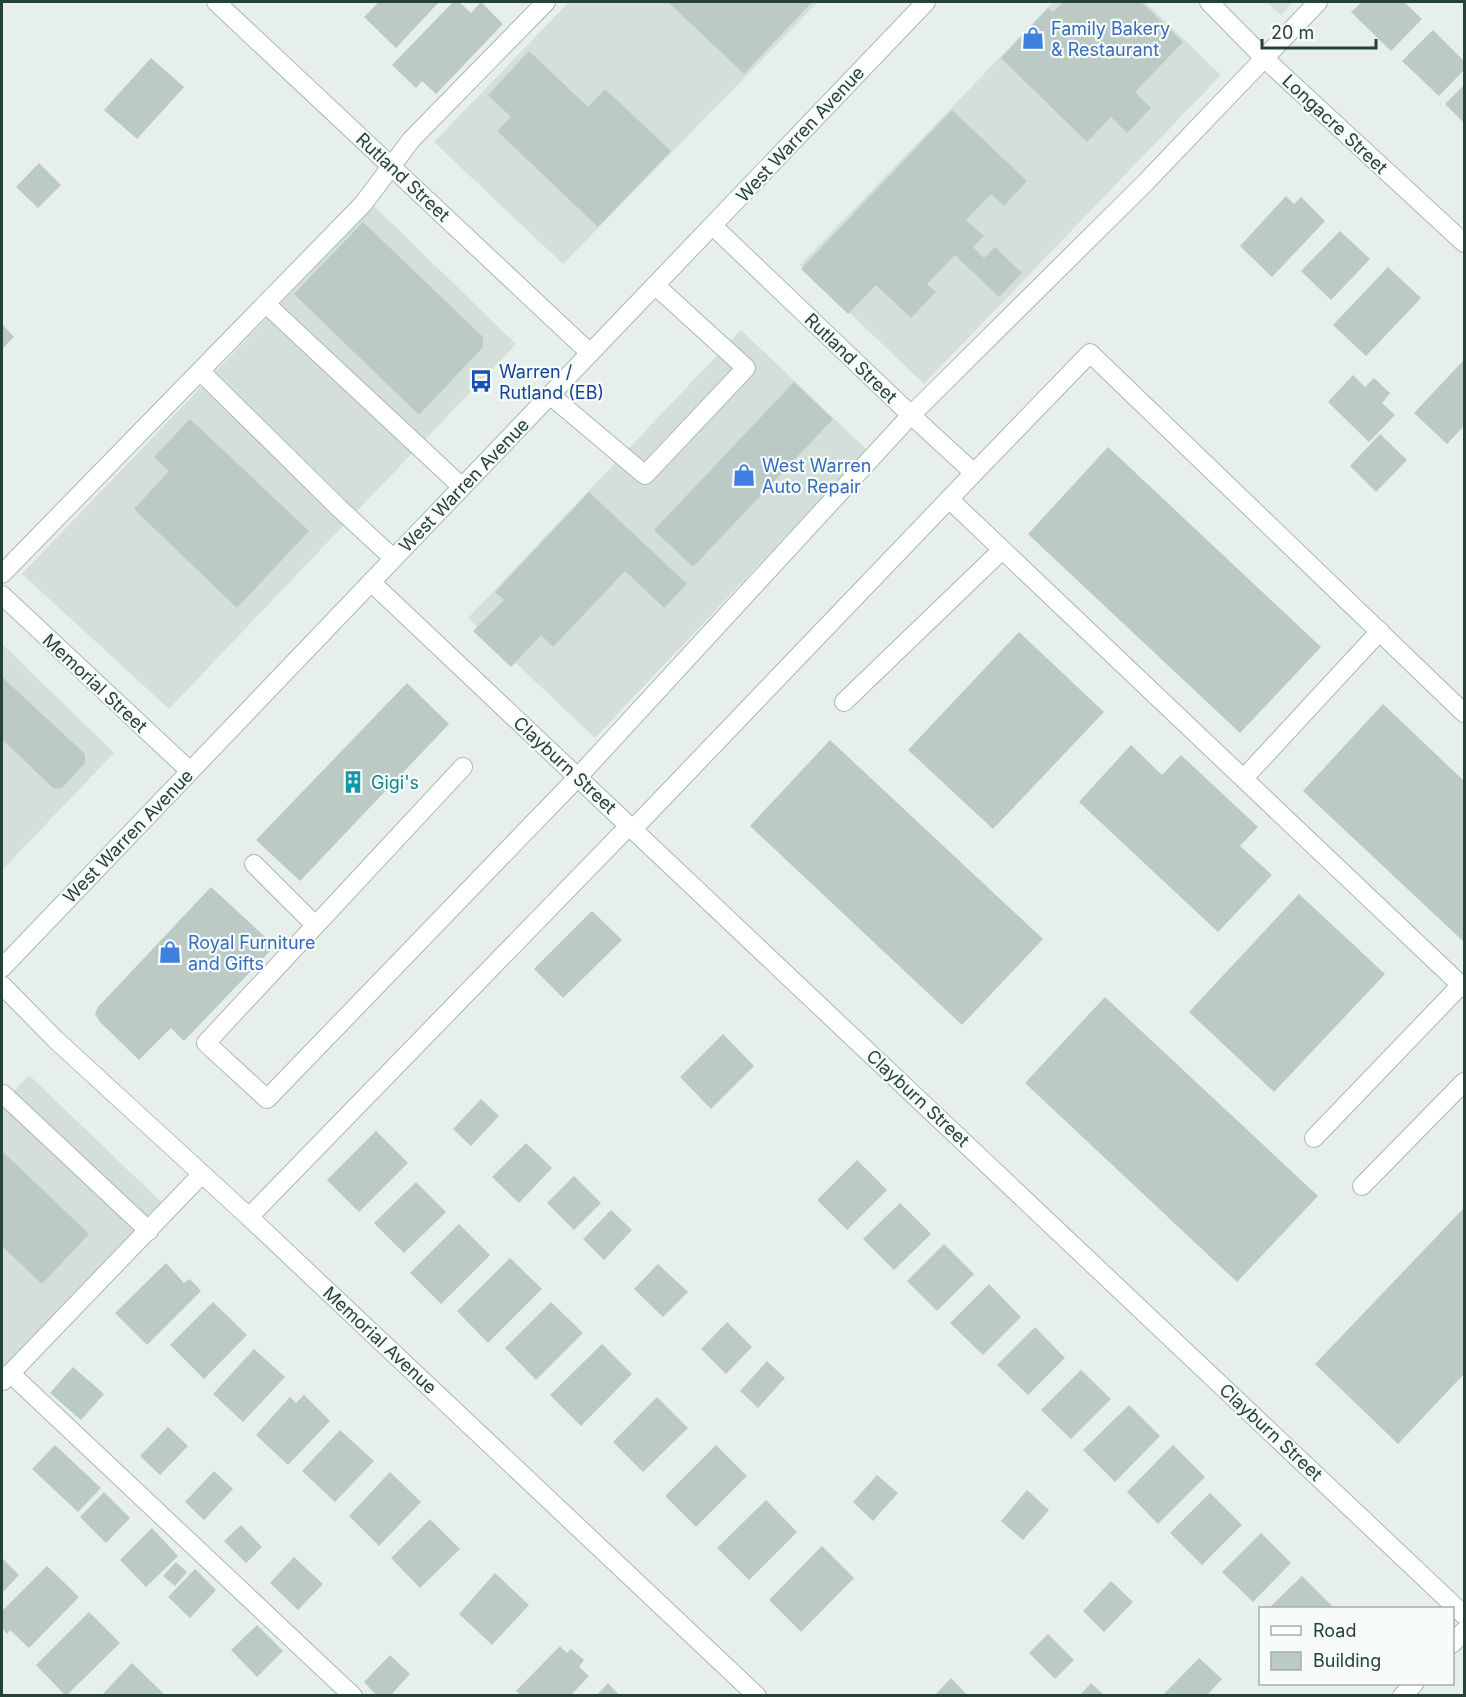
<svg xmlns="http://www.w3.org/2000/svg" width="1466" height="1697" viewBox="0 0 1466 1697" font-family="Inter,sans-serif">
<rect width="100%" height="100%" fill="#e6efeb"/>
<g fill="#d4dfda">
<polygon points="569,2 818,2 563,264 434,142"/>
<polygon points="1053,2 1145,2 1221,75 924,384 800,265"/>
<polygon points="1267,2 1293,2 1281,15"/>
<polygon points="374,206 516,344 169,709 22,574"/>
<polygon points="741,330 867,450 595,738 468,618"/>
<polygon points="2,644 114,753 2,870"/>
<polygon points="29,1075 161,1202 2,1368 2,1104"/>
</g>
<g fill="#bbcac4">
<polygon points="379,2 439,2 396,48 364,17"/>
<polygon points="453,2 459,2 471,13 481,2 503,24 436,94 422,81 416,88 392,65"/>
<polygon points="668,2 812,2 744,74"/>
<polygon points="1063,2 1141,2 1183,42 1135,92 1151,108 1127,133 1111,117 1087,142 1001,58 1048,8 1053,12"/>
<polygon points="1362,2 1404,2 1422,19 1391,51 1351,12"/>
<polygon points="1433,30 1464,61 1464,70 1439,96 1402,61"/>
<polygon points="529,51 588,107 605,89 671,151 598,227 497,131 511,117 488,95"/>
<polygon points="151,58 184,87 137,139 104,110"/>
<polygon points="1464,85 1464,123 1445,104"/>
<polygon points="952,110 1027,181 1004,206 991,194 966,220 984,236 973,247 984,258 995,247 1022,273 999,297 955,255 927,284 936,292 911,318 876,285 848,314 801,269"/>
<polygon points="39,163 61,185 38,208 16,187"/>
<polygon points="1286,196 1294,204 1301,197 1325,221 1272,277 1240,246"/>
<polygon points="363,222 483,337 483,347 419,415 294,294"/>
<polygon points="1340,231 1370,259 1331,300 1301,271"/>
<polygon points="1388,267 1421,298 1366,356 1333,325"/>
<polygon points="2,324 14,337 2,349"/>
<polygon points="1463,361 1464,426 1447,444 1414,413"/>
<polygon points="1353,375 1365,387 1374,378 1390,393 1382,403 1395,415 1369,442 1328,402"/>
<polygon points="794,382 833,419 693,567 654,530"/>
<polygon points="190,419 309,531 237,608 134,509 169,471 154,457"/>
<polygon points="1380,434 1407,460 1376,492 1350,466"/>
<polygon points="1108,447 1321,647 1240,733 1028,534"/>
<polygon points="589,492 687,584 664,608 625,571 553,647 541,635 511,667 473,631 504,600 495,592"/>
<polygon points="1019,632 1104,712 993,829 908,750"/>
<polygon points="2,677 85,754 85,763 62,788 58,789 53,788 2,739"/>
<polygon points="407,683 449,724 300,881 256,840"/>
<polygon points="1383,704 1464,781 1464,942 1303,791"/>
<polygon points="830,740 1043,939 962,1025 750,826"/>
<polygon points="1131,745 1162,775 1181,755 1258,827 1240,846 1272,875 1218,932 1079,802"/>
<polygon points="211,887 275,946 184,1041 171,1028 139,1060 100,1022 95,1014 98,1007"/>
<polygon points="1299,894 1385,974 1274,1092 1189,1012"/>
<polygon points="592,911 622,940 563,998 534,969"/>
<polygon points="1105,997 1318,1196 1237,1282 1025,1083"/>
<polygon points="723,1034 754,1066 711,1109 680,1077"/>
<polygon points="481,1099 499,1116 471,1146 453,1129"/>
<polygon points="376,1131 408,1163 359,1212 327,1180"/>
<polygon points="526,1143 552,1168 519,1203 492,1177"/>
<polygon points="2,1151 89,1234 42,1284 2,1246"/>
<polygon points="857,1160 887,1190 847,1230 817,1200"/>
<polygon points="574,1176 601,1203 574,1230 547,1203"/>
<polygon points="416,1182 446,1212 404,1253 374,1223"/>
<polygon points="900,1203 931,1234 894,1270 863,1239"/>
<polygon points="1464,1208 1464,1374 1398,1444 1315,1364"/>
<polygon points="611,1210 632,1230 604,1260 583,1239"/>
<polygon points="459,1224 490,1255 441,1304 410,1273"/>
<polygon points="944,1244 974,1274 937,1311 907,1281"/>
<polygon points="510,1258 542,1289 488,1343 457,1311"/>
<polygon points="166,1263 184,1283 190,1279 201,1291 147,1345 115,1313"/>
<polygon points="658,1264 688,1292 663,1317 634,1289"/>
<polygon points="989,1284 1021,1317 983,1355 950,1323"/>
<polygon points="213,1302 247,1335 204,1379 170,1345"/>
<polygon points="551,1302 583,1333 536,1380 505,1348"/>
<polygon points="727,1322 752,1347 726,1374 701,1349"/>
<polygon points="1035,1327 1065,1358 1028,1395 997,1365"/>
<polygon points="602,1344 632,1374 581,1426 550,1395"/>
<polygon points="254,1349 285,1377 243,1422 213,1394"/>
<polygon points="767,1361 785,1378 758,1408 740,1391"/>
<polygon points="73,1367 104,1394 81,1420 50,1393"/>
<polygon points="1081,1370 1111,1399 1071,1439 1041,1410"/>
<polygon points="304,1395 330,1421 288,1465 256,1435 290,1397 296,1403"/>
<polygon points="657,1397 688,1428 643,1472 613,1442"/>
<polygon points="1129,1405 1160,1436 1115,1482 1083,1450"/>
<polygon points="168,1427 188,1446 160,1475 140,1456"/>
<polygon points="340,1430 374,1461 335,1502 302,1471"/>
<polygon points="55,1445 101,1488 78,1512 32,1469"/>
<polygon points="716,1445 747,1476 696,1527 665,1496"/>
<polygon points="1173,1445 1205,1477 1158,1524 1127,1492"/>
<polygon points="214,1471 233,1489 204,1520 185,1502"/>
<polygon points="390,1472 421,1502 379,1546 349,1516"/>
<polygon points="877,1475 898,1493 873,1521 853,1502"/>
<polygon points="1027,1490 1049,1510 1023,1540 1001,1521"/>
<polygon points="104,1492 130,1518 106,1543 80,1517"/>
<polygon points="1210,1493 1242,1525 1202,1565 1170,1533"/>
<polygon points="766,1500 797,1532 749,1580 717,1548"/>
<polygon points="430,1519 460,1549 420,1588 391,1558"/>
<polygon points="241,1525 262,1547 246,1563 224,1541"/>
<polygon points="152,1528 178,1556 146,1587 120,1560"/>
<polygon points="1261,1533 1291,1563 1253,1602 1222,1572"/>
<polygon points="822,1546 854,1578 801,1632 769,1600"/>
<polygon points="294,1557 323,1584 298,1610 270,1583"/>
<polygon points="2,1558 19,1575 2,1593"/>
<polygon points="176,1562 187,1572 175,1586 163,1576"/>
<polygon points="47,1566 79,1597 29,1648 10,1630 7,1634 2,1628 2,1611"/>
<polygon points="195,1569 216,1590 190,1618 168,1597"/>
<polygon points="495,1573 529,1605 492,1645 459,1614"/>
<polygon points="1302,1576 1333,1607 1269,1608"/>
<polygon points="1111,1581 1133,1602 1104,1632 1083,1611"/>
<polygon points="89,1612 120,1643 66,1696 36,1665"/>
<polygon points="257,1625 283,1651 257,1677 231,1650"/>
<polygon points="1048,1634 1074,1660 1055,1679 1029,1653"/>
<polygon points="560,1646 567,1653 571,1649 584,1660 579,1667 589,1676 570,1696 521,1696 516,1691"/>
<polygon points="390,1655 410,1674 390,1696 377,1696 364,1682"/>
<polygon points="1199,1658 1222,1679 1206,1696 1162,1696"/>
<polygon points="132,1663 164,1694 162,1696 101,1696"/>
<polygon points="951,1678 968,1696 934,1696"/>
<polygon points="608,1683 620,1696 596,1696"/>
<polygon points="1091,1683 1105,1696 1079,1696"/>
</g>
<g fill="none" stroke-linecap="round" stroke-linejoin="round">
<g stroke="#a8b8b2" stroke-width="20">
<g id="lane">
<polyline points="266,304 462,487"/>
<polyline points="200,371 340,509 393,558"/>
<polyline points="550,395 645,475 746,368 656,286"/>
<polyline points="911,415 974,473 1090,353 1464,713"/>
<polyline points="949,499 1464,988"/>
<polyline points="2,574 363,204 411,140 546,2"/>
<polyline points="844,702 1002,550"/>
<polyline points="463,767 206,1043 267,1099 578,777 911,415 1145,183 1318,2"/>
<polyline points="1244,778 1380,631"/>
<polyline points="633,829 974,473"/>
<polyline points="254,864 315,925"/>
<polyline points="3,1094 149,1231"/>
<polyline points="1314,1138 1461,985"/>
<polyline points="1362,1186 1464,1082"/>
<polyline points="249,1217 629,826"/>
<polyline points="10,1373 353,1696"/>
<polyline points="3,1381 201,1175"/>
</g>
</g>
<g stroke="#a8b8b2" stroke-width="20">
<g id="street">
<polyline points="216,2 590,353"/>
<polyline points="1209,2 1264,58 1464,243"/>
<polyline points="713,226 911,415"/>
<polyline points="371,582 1464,1615"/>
<polyline points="2,595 190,771"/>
<polyline points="2,985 56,1040 249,1217 757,1696"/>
<polyline points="1452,1644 1464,1631"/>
<polyline points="1402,1696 1414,1684"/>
</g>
</g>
<g stroke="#a4bbb3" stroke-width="20">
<polyline id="secondary" points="2,968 926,2"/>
</g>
<use href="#lane" stroke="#fff" stroke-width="18"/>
<use href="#street" stroke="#fff" stroke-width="18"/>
<use href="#secondary" stroke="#fff" stroke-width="18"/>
</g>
<defs>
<g id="shop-bare" transform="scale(1.8)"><path d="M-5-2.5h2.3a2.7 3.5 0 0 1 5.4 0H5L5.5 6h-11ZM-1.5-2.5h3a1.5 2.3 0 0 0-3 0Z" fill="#3f7fe0" stroke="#f7fbf9" stroke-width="2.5" paint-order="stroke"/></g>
<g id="bus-bare" transform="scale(1.8)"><path d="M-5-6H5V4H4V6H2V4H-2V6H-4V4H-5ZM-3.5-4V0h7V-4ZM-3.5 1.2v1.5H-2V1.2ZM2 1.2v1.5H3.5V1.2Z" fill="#1a4fb4" stroke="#f7fbf9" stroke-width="2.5" paint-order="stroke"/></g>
<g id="building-bare" transform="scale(1.8)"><path d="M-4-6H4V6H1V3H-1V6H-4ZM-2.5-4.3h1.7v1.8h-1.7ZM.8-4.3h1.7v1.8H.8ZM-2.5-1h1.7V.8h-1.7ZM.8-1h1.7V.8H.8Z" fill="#0f9aa8" stroke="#f7fbf9" stroke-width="2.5" paint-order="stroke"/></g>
</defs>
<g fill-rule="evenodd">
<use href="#shop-bare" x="1033" y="38"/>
<use href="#bus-bare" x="481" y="381"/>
<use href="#shop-bare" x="744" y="475"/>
<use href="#building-bare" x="353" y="782"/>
<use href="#shop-bare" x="170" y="952"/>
</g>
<g text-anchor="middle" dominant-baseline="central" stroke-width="4.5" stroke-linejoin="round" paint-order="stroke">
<g font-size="18" fill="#366cbe" stroke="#f7fbf9" text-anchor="start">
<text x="1051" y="28">Family Bakery<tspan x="1051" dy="21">&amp; Restaurant</tspan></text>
<text x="762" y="465">West Warren<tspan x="762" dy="21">Auto Repair</tspan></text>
<text x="188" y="942">Royal Furniture<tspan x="188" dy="21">and Gifts</tspan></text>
</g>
<g font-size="18" fill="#24423a" stroke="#f7fbf9">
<text transform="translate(1335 124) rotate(43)">Longacre Street</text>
<text transform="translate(800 134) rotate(-47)">West Warren Avenue</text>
<text transform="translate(403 177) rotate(43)">Rutland Street</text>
<text transform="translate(851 358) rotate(44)">Rutland Street</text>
<text transform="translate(464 485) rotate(-46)">West Warren Avenue</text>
<text transform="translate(95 683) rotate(43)">Memorial Street</text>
<text transform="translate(565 765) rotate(43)">Clayburn Street</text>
<text transform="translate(128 836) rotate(-46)">West Warren Avenue</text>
<text transform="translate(918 1098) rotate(43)">Clayburn Street</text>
<text transform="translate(380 1340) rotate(43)">Memorial Avenue</text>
<text transform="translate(1271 1432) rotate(43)">Clayburn Street</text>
</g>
<g font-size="18" fill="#164399" stroke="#f7fbf9" text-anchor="start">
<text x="499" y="371">Warren /<tspan x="499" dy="21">Rutland (EB)</tspan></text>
</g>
<g font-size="18" fill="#0d838f" stroke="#f7fbf9" text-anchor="start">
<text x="371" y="782">Gigi's</text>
</g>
</g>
<rect width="1466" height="1697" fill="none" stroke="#24423a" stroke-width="6"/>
<rect x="1259" y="1607" width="195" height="78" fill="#f7fbf9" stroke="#a3b1ad" stroke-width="1.5"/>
<rect x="1271" y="1626" width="30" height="9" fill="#ffffff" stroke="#a3b1ad" stroke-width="1.5"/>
<text x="1313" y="1637" font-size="18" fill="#24423a">Road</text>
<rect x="1271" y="1652" width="30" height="18" fill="#bbcac4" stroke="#a3b1ad" stroke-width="1.5"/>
<text x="1313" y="1667" font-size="18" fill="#24423a">Building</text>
<path d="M1262 39v9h114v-9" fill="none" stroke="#24423a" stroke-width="3"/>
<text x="1271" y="39" font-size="18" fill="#24423a" stroke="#f7fbf9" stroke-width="4.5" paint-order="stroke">20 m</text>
</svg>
